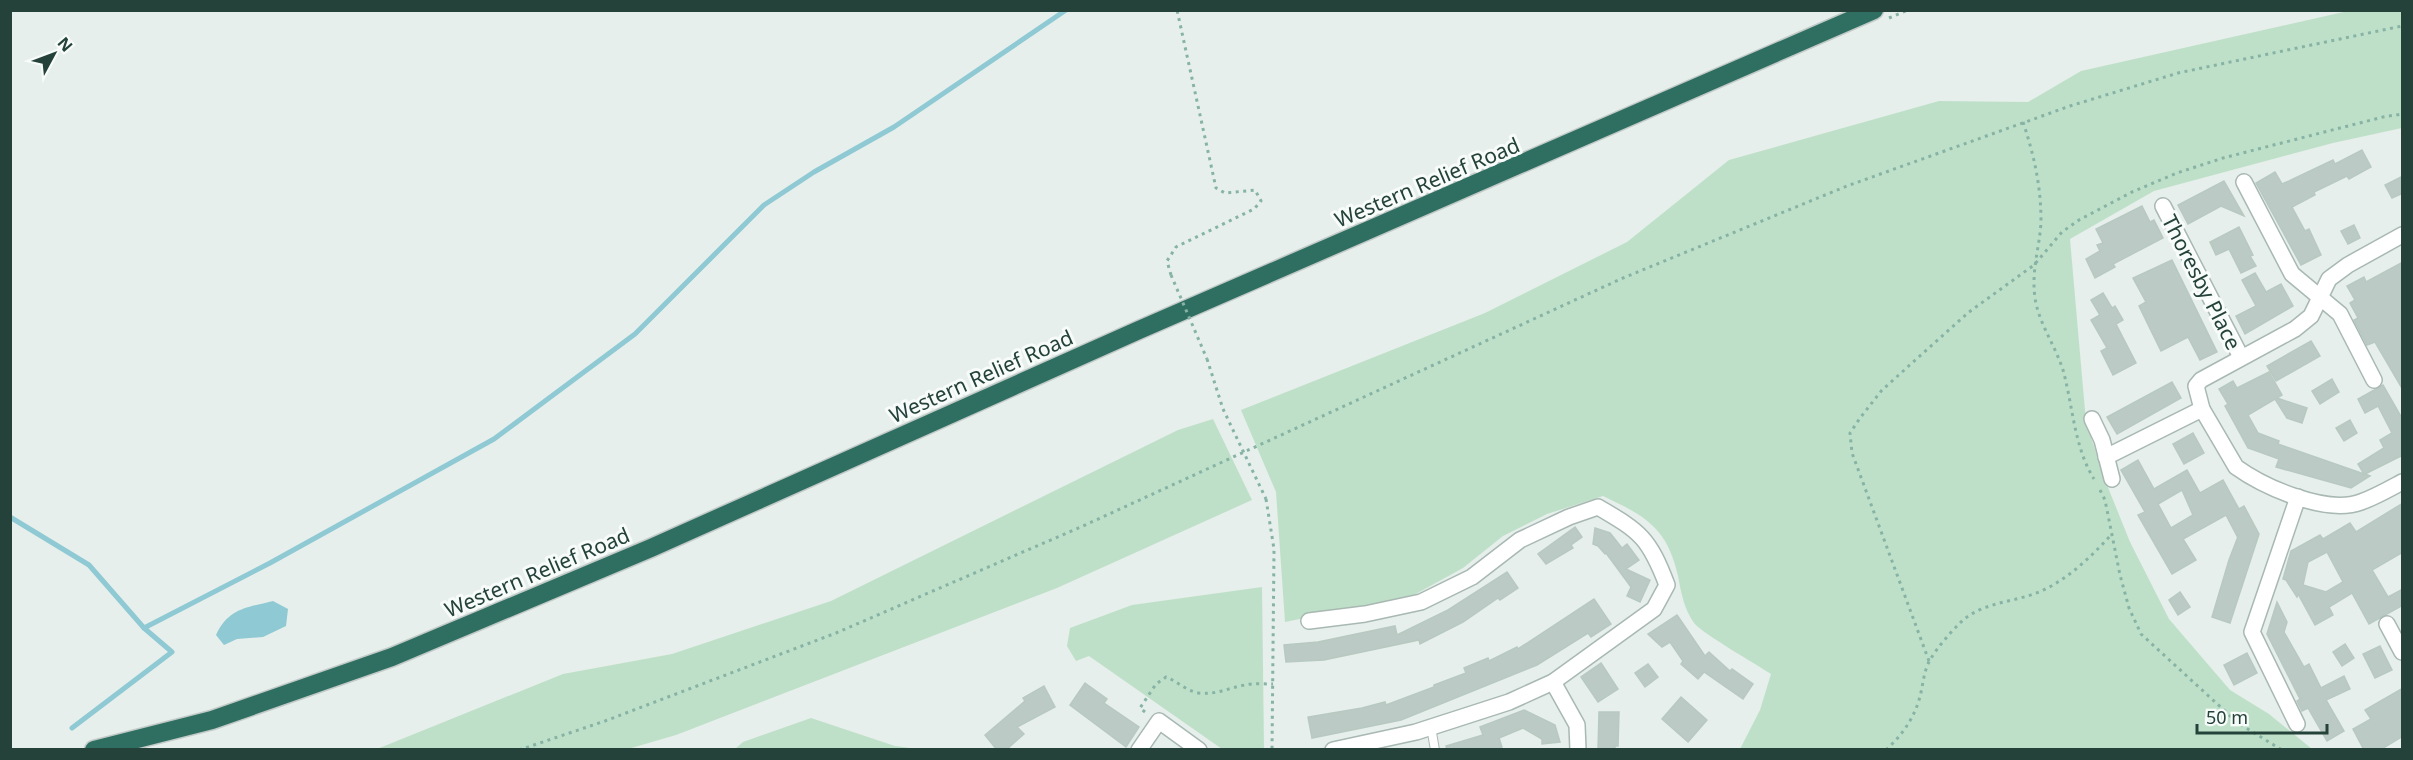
<svg xmlns="http://www.w3.org/2000/svg" width="2413" height="760" viewBox="0 0 2413 760" font-family="'Noto Sans',sans-serif">
<rect width="100%" height="100%" fill="#e6efeb"/>
<g fill="#bfe0c8">
<path d="M2348 11H2402V128L2333 143 2154 191 2070 239 2086 422 2105 480 2130 542 2169 619 2230 690 2269 714 2312 749H1740L1760 710 1771 674C1756 664 1703 634 1694 623 1684 609 1681 592 1678 576 1667 527 1645 516 1603 496L1547 514 1503 536 1463 568 1412 596 1285 622 1276 492 1241 410 1485 313 1627 242 1729 160 1939 101 2028 102 2081 71Z"/>
<polygon points="1213,419 1252,500 1057,588 676,735 628,749 377,749 563,674 672,654 831,601 1178,430"/>
<polygon points="1262,587 1264,749 1222,749 1089,656 1076,661 1067,646 1070,628 1132,605"/>
<polygon points="811,718 895,746 918,749 735,749 743,742"/>
</g>
<path fill="#8ec9d4" d="M273 601 288 609 286 626 263 637 237 639 224 645 216 635C229 608 246 608 273 601Z"/>
<g fill="none" stroke-linecap="round" stroke-linejoin="round">
<g stroke="#8ec9d4" stroke-width="5">
<polyline points="10,517 89,565 144,628"/>
<polyline points="72,728 172,652 144,628 270,563 494,439 635,334 764,205 814,172 894,127 1066,10"/>
</g>
</g>
<g fill="#bbcac4" stroke="#b8c9c2" stroke-width="1.5" fill-rule="evenodd">
<polygon points="2362,150 2371,167 2349,179 2347,176 2314,192 2315,195 2292,207 2305,231 2309,229 2321,255 2301,265 2256,183 2275,172 2282,184 2289,181 2333,160 2335,164"/>
<polygon points="2403,176 2403,193 2392,198 2385,185"/>
<polygon points="2224,181 2244,216 2221,206 2188,224 2178,205"/>
<polygon points="2142,206 2150,222 2154,220 2163,238 2113,264 2115,267 2095,278 2086,259 2100,251 2097,245 2103,243 2096,229"/>
<polygon points="2354,225 2360,238 2348,244 2341,231"/>
<polygon points="2239,227 2253,255 2250,256 2256,266 2241,273 2229,249 2216,255 2210,242"/>
<polygon points="2172,260 2217,352 2200,360 2188,337 2161,351 2139,306 2146,302 2133,278"/>
<polygon points="2403,262 2403,390 2375,342 2367,345 2354,320 2358,318 2350,303 2355,300 2347,286 2364,277 2366,282"/>
<polygon points="2255,273 2266,292 2281,284 2293,306 2245,334 2236,316 2256,306 2242,280"/>
<polygon points="2103,293 2112,308 2115,306 2123,320 2116,324 2136,363 2113,375 2101,351 2107,348 2091,320 2100,315 2091,300"/>
<polygon points="2311,341 2320,356 2276,381 2267,366"/>
<polygon points="2269,372 2282,395 2277,398 2307,408 2302,423 2287,418 2275,399 2248,415 2258,433 2279,441 2278,444 2364,474 2358,464 2384,448 2380,440 2392,433 2378,406 2365,413 2358,399 2383,385 2403,420 2403,455 2365,474 2370,476 2351,488 2276,467 2279,459 2248,448 2225,406 2228,404 2219,389 2233,381 2237,388"/>
<polygon points="2332,379 2339,392 2320,404 2312,391"/>
<polygon points="2172,382 2181,398 2117,434 2107,417"/>
<polygon points="2350,420 2357,433 2344,441 2336,428"/>
<polygon points="2193,433 2204,453 2184,464 2173,444"/>
<path d="M2138 460 2154 489 2187 470 2200 493 2223 480 2239 509 2244 506 2259 534 2230 623 2212 617 2229 560 2239 534 2237 536 2226 515 2183 539 2196 560 2172 574 2138 515 2145 512 2121 470ZM2182 490 2193 515 2171 528 2158 504Z"/>
<path d="M2403 503V552L2372 570 2388 597 2403 589V605L2369 624 2352 593 2329 607 2333 615 2315 625 2298 594 2297 597 2286 580 2283 579 2291 551 2320 535 2323 539 2350 523 2356 532ZM2327 552 2343 582 2326 592 2303 585 2308 562Z"/>
<polygon points="1575,527 1582,537 1571,545 1573,548 1546,564 1538,554"/>
<polygon points="1595,528 1610,533 1622,548 1627,544 1639,560 1626,569 1650,580 1640,602 1627,596 1631,587 1606,553 1605,554 1598,546 1593,544"/>
<polygon points="1507,572 1518,588 1500,600 1498,598 1463,622 1420,644 1419,640 1324,660 1286,662 1284,645 1318,642 1395,626 1397,635 1448,610"/>
<polygon points="2180,592 2190,607 2178,615 2169,600"/>
<polygon points="1594,599 1611,624 1591,637 1588,633 1537,665 1401,720 1312,738 1308,717 1362,708 1385,702 1386,705 1434,687 1434,685 1466,673 1464,668 1488,658 1489,661 1517,647 1518,649"/>
<polygon points="2277,602 2287,622 2284,632 2304,667 2309,664 2321,688 2344,676 2350,689 2326,700 2344,731 2327,741 2308,708 2302,711 2297,701 2302,698 2300,699 2267,634"/>
<polygon points="1677,615 1705,656 1709,652 1730,671 1732,669 1753,684 1743,699 1704,672 1698,679 1681,664 1683,661 1670,642 1662,647 1648,634"/>
<polygon points="2345,644 2354,658 2342,666 2333,652"/>
<polygon points="2380,646 2392,670 2375,678 2363,654"/>
<polygon points="2247,653 2257,673 2234,685 2224,665"/>
<polygon points="1601,663 1618,689 1598,702 1581,677"/>
<polygon points="1648,664 1658,677 1645,687 1635,673"/>
<polygon points="1085,683 1107,699 1104,703 1139,727 1126,747 1070,705"/>
<polygon points="1044,686 1055,707 1017,727 1024,734 1006,750 997,750 985,735 1025,701 1023,698"/>
<polygon points="2403,688 2403,736 2380,750 2364,750 2353,729 2371,719 2365,710"/>
<polygon points="1681,697 1707,720 1688,742 1662,719"/>
<polygon points="1524,710 1555,725 1560,742 1542,744 1542,739 1523,728 1499,738 1502,747 1495,750 1447,750 1446,746 1483,735 1480,727"/>
<polygon points="1599,712 1619,712 1618,746 1615,746 1615,750 1598,750"/>
</g>
<g fill="none" stroke-linecap="round" stroke-linejoin="round">
<g stroke="#a8b8b2" stroke-width="10">
<polyline id="lane" points="1431,727 1435,750"/>
</g>
<g stroke="#a8b8b2" stroke-width="18">
<g id="street">
<polyline points="2244,182 2292,274 2340,314 2374,380"/>
<polyline points="2163,206 2241,357"/>
<path d="M2402 235 2348 265 2329 279 2311 316 2295 329 2201 380 2196 386 2202 409 2236 467C2264 487 2326 515 2361 502 2375 497 2389 489 2402 482"/>
<polyline points="2092,419 2102,440 2112,479"/>
<polyline points="2106,457 2202,409"/>
<path d="M1309 621 1365 614 1421 602 1472 577 1520 540 1569 517 1598 507C1641 532 1649 538 1667 585L1654 609 1553 682 1509 702 1416 732 1333 750"/>
<polyline points="2387,624 2402,652"/>
<polyline points="1553,682 1577,725 1578,750"/>
<polyline points="2297,724 2252,632 2298,497"/>
<polyline points="1139,750 1159,721 1199,750"/>
</g>
</g>
<g stroke="#c2cac8" stroke-width="21">
<polyline id="highway" points="94,750 212,720 392,657 651,548 1139,330 1874,10"/>
</g>
<g stroke="#86b3a5" stroke-width="3" stroke-dasharray="3 4.5" stroke-linecap="butt">
<polyline points="1889,18 1908,10"/>
<path d="M2023 122C2034 155 2041 186 2041 221 2040 247 2031 269 2035 298 2039 324 2055 345 2063 370 2073 406 2074 447 2094 479"/>
<polyline points="1171,275 1167,261 1176,247 1254,209 1261,201 1255,190 1225,193 1216,188 1177,10"/>
<polyline points="1207,359 1223,409"/>
<polyline points="2100,490 2105,500 2120,575 2129,608 2141,634 2238,723 2282,750"/>
<polyline points="1266,499 1274,549 1272,750"/>
<polyline points="1929,661 1852,453 1850,433 1860,418 1882,390 1969,312 2034,265 2062,232 2079,220 2132,192 2177,173 2223,158 2383,117 2402,114"/>
<path d="M1145 712 1140 708 1156 684 1166 677C1177 681 1186 691 1199 693 1216 695 1228 688 1245 685 1253 683 1264 684 1273 684"/>
<polyline points="519,750 605,721 836,633 1083,526 1623,278 1847,186 2070,106 2178,73 2402,26"/>
<path d="M1886 750C1901 736 1913 720 1919 700 1923 688 1923 672 1930 660 1937 648 1949 634 1959 624 1980 602 2012 603 2039 592 2067 580 2090 558 2111 535"/>
</g>
<use href="#lane" stroke="#fff" stroke-width="8"/>
<use href="#street" stroke="#fff" stroke-width="15"/>
<use href="#highway" stroke="#2f6f62" stroke-width="18"/>
<g stroke="#86b3a5" stroke-width="3" stroke-dasharray="3 4.5" stroke-linecap="butt">
<polyline points="1171,275 1207,359"/>
<polyline points="1223,409 1266,499"/>
</g>
</g>
<g text-anchor="middle" dominant-baseline="central" stroke-width="6" stroke-linejoin="round" paint-order="stroke">
<g font-size="21" fill="#24423a" stroke="#f7fbf9">
<text transform="translate(1427 182) rotate(-23)">Western Relief Road</text>
<text transform="translate(2202 282) rotate(63)">Thoresby Place</text>
<text transform="translate(981 376) rotate(-24)">Western Relief Road</text>
<text transform="translate(537 572) rotate(-23)">Western Relief Road</text>
</g>
</g>
<rect width="2413" height="760" fill="none" stroke="#24423a" stroke-width="24"/>
<g transform="translate(54 54) rotate(49)" stroke="#f7fbf9" stroke-width="4.5" paint-order="stroke">
<path d="M0-4.5L10 22L0 15L-10 22Z" fill="#24423a"/>
<text y="-9" font-size="16" font-weight="bold" text-anchor="middle" fill="#24423a">N</text>
</g>
<path d="M2197 724v9h130v-9" fill="none" stroke="#24423a" stroke-width="3"/>
<text x="2206" y="724" font-size="18" fill="#24423a" stroke="#f7fbf9" stroke-width="4.5" paint-order="stroke">50 m</text>
</svg>
